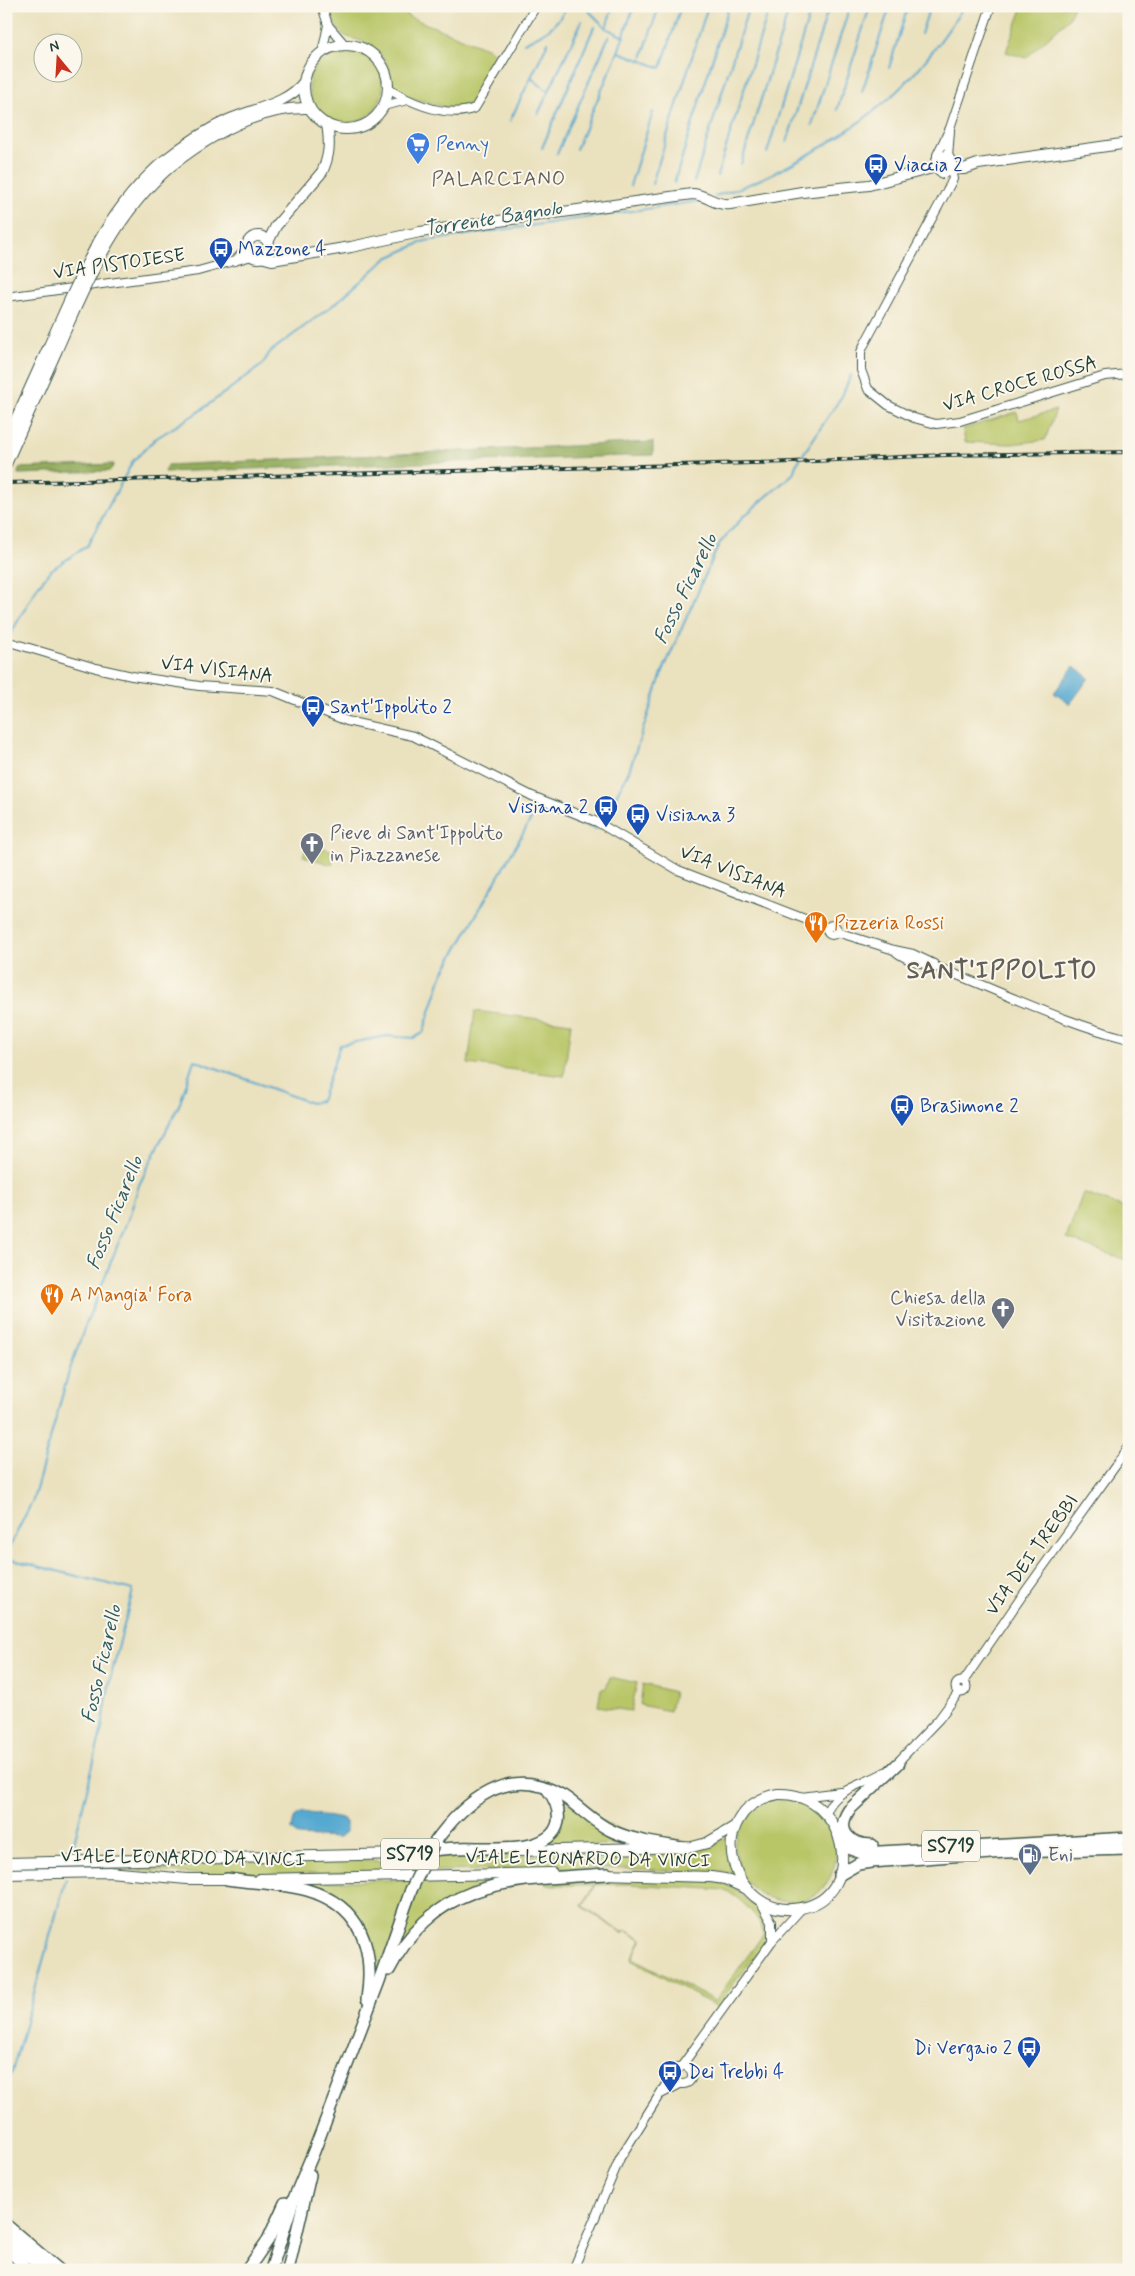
<svg xmlns="http://www.w3.org/2000/svg" width="1135" height="2276" viewBox="0 0 1135 2276" font-family="Mynerve,sans-serif">
<rect width="100%" height="100%" fill="#fbf7ec"/>
<filter id="ink" filterUnits="userSpaceOnUse"><feTurbulence type="fractalNoise" baseFrequency=".02" numOctaves="2"/><feDisplacementMap in="SourceGraphic" scale="10" xChannelSelector="R" yChannelSelector="G"/><feConvolveMatrix kernelMatrix="1 2 1 2 8 2 1 2 1" color-interpolation-filters="sRGB"/></filter>
<filter id="wash" filterUnits="userSpaceOnUse"><feTurbulence type="fractalNoise" baseFrequency=".0096" numOctaves="4" result="noise"/><feDisplacementMap in="SourceGraphic" scale="20" xChannelSelector="R" yChannelSelector="G"/><feGaussianBlur stdDeviation="1.12" result="paint"/><feColorMatrix in="noise" values="0 0 0 0 0 0 0 0 0 0 0 0 0 0 0 0 0 1.4 0 .05"/><feComposite in="paint" operator="in"/></filter>
<g filter="url(#wash)">
<rect width="100%" height="100%" fill="#eae1be"/>
<g fill="#b9c668" stroke="#6c824e" fill-rule="evenodd">
<path d="M328 6H406L409 7 407 16 489 49 499 59C490 73 477 106 461 108 450 110 438 105 428 102 418 100 403 98 396 89 388 78 391 65 378 52 353 28 341 52 328 6Z"/>
<polygon points="1023,6 1074,6 1068,19 1026,58 1006,52"/>
<circle cx="346" cy="86" r="37"/>
<polygon points="1056,410 1045,440 1011,444 965,442 963,429 1017,412 1019,420"/>
<polygon points="307,843 336,852 332,865 303,856"/>
<polygon points="475,1011 571,1023 564,1076 468,1064"/>
<polygon points="1083,1193 1124,1208 1129,1212 1129,1261 1066,1239"/>
<polygon points="610,1677 637,1683 631,1711 598,1706 601,1689 606,1688"/>
<polygon points="643,1684 674,1692 670,1711 640,1705"/>
<polygon points="559,1797 643,1844 536,1846 551,1838"/>
<path d="M790 1798C795 1800 802 1801 808 1804 839 1821 846 1867 819 1892 797 1912 758 1900 742 1877 740 1873 739 1867 738 1862 737 1857 734 1849 735 1844 737 1825 749 1808 767 1800 773 1797 783 1798 790 1798Z"/>
<polygon points="727,1836 734,1874 723,1872 601,1868 211,1875 108,1868 6,1869 6,1867 351,1858 395,1863 420,1857 697,1851 715,1845"/>
<path d="M507 1877 474 1888 402 1946 399 1942 415 1894 380 1966H376C375 1943 363 1915 343 1902 333 1895 319 1891 308 1886L309 1882Z"/>
<path d="M622 1879 723 1883 737 1890 769 1920 768 1938 726 1994 719 2008 631 1960 641 1939 626 1931 623 1934 582 1906 595 1885H547L542 1881ZM632 1884 725 1890C736 1895 766 1921 763 1935L715 2001 634 1959 633 1956 642 1939 625 1930 623 1933 583 1906 596 1885Z"/>
</g>
<g fill="#92ab5c" stroke="#587448">
<polygon points="653,442 653,455 164,472 167,465"/>
<polygon points="114,464 110,471 18,474 19,468"/>
</g>
<g fill="#54a8d0" stroke="#3a7282">
<polygon points="1074,666 1089,678 1070,704 1054,693"/>
<path d="M304 1812 342 1819 346 1822V1832L339 1838 298 1836 292 1830C293 1820 294 1814 304 1812Z"/>
</g>
<g fill="none" stroke-linecap="round" stroke-linejoin="round">
<g stroke="#54a8d0" stroke-width="2">
<polyline points="584,6 606,28 624,37"/>
<polyline points="606,28 613,6"/>
<polyline points="921,34 930,6"/>
<path d="M524 43C549 31 553 29 568 6"/>
<polyline points="619,52 661,68 681,6"/>
<polyline points="641,61 659,6"/>
<polyline points="889,68 908,6"/>
<polyline points="531,78 549,92"/>
<polyline points="862,92 890,6"/>
<polyline points="837,110 870,6"/>
<polyline points="538,114 582,21"/>
<polyline points="510,121 548,42"/>
<polyline points="812,125 850,6"/>
<polyline points="787,142 829,6"/>
<polyline points="542,148 594,27"/>
<polyline points="576,149 618,52 634,6"/>
<polyline points="767,153 812,6"/>
<polyline points="557,154 609,36"/>
<polyline points="741,164 790,6"/>
<polyline points="717,176 770,6"/>
<polyline points="694,182 749,6"/>
<polyline points="674,183 729,6"/>
<polyline points="652,184 708,6"/>
<polyline points="630,186 653,112"/>
<path d="M715 196C780 177 866 126 912 76 932 54 948 31 964 6"/>
<polyline points="7,640 38,586 51,570 87,546 133,461 155,439 197,413 262,365 270,352 337,302 387,258 425,241 701,201"/>
<polyline points="605,817 629,771 662,673 719,544 744,516 793,474 796,465 842,396 851,375"/>
<polyline points="71,1855 102,1728 110,1680 133,1590 9,1559 7,1552 33,1500 68,1375 84,1329 130,1214 139,1185 180,1103 194,1060 311,1103 321,1101 340,1045 387,1036 414,1038 423,1033 442,975 534,814 537,811 543,812 596,829"/>
<polyline points="6,2093 66,1879"/>
</g>
</g>
</g>
<g filter="url(#ink)">
<g fill="none" stroke-linecap="round" stroke-linejoin="round">
<g stroke="#3d5649" stroke-width="10">
<g id="minor">
<polyline points="322,6 328,25 346,46"/>
<polyline points="322,53 328,25"/>
<path d="M388 89C412 103 448 119 475 108L536 6"/>
<polyline points="383,106 408,100"/>
<polyline points="948,157 950,131"/>
<polyline points="937,160 937,155 950,128 991,6"/>
<polyline points="951,169 953,179 864,345 861,352 861,370 868,389 888,405 914,418 936,424 960,421 1105,376 1129,374"/>
<polyline points="235,261 247,248"/>
<polyline points="6,297 198,271 252,256"/>
<polyline points="6,641 96,668 132,676 199,686 273,691 347,721 413,736 532,796 597,822 678,870 828,928"/>
<circle cx="832" cy="930" r="5"/>
<polyline points="837,932 894,950 913,954 934,964"/>
<path d="M894 950C906 962 925 963 939 968 1003 992 1063 1023 1129 1039"/>
<circle cx="961" cy="1687" r="5.5"/>
<polyline points="963,1682 1022,1596 1129,1447"/>
<polyline points="895,1765 939,1719 959,1692"/>
<polyline points="801,1797 841,1792"/>
<path d="M826 1814C834 1788 864 1785 885 1772"/>
<polyline points="759,1899 772,1922 772,1941"/>
<circle cx="683" cy="2075" r="9"/>
<polyline points="681,2067 772,1941 802,1908"/>
<polyline points="661,2094 680,2084"/>
<polyline points="573,2270 620,2158 668,2081 675,2073"/>
</g>
</g>
<g stroke="#3d5649" stroke-width="12">
<g id="major">
<circle cx="346" cy="87" r="42"/>
<path d="M165 160C185 144 206 130 228 120 255 108 286 105 304 82"/>
<path d="M171 166C209 136 260 106 310 108"/>
<polyline points="951,169 952,163 948,157 941,156 937,160 936,167 943,173 951,169 964,169 978,164 1129,143"/>
<circle cx="258" cy="247" r="11"/>
<path d="M268 242 276 226 322 172C330 155 330 143 327 124"/>
<path d="M261 257 272 260 290 257 351 247 420 232 692 194C706 194 715 206 730 204L802 192 869 185 936 167"/>
<polyline points="6,441 48,348"/>
<polyline points="6,464 56,352"/>
<path d="M778 1794C848 1792 868 1895 801 1908 732 1922 698 1810 778 1794Z"/>
<polyline points="515,1851 692,1847 707,1843 734,1827"/>
<polyline points="6,1863 403,1854"/>
<polyline points="6,1874 109,1872 187,1879 235,1879"/>
<polyline points="602,1874 711,1877 725,1879 747,1889"/>
<polyline points="259,1879 552,1873"/>
</g>
</g>
<g stroke="#3d5649" stroke-width="14">
<g id="highway">
<path d="M433 1845C463 1802 509 1762 563 1796 580 1807 594 1823 612 1831 634 1841 659 1844 683 1848"/>
<path d="M872 1845C850 1845 835 1831 849 1810L899 1763"/>
<polyline points="842,1846 862,1853 1129,1838"/>
<path d="M396 1854C416 1852 436 1849 457 1848 483 1846 551 1857 558 1822 560 1809 555 1799 548 1790"/>
<polyline points="839,1875 858,1864 871,1862 1005,1852 1129,1849"/>
<path d="M227 1879C253 1883 282 1883 307 1890 361 1906 375 1948 367 1999"/>
<path d="M389 1970C437 1876 517 1880 608 1874"/>
<polyline points="6,2225 59,2270"/>
<polyline points="6,2237 45,2270"/>
<polyline points="6,2246 27,2270"/>
<polyline points="247,2270 268,2240 285,2203"/>
<polyline points="271,2270 293,2201 314,2151 379,1981 411,1890"/>
<polyline points="288,2270 310,2175"/>
</g>
</g>
<use href="#minor" stroke="#fff" stroke-width="8"/>
<use href="#major" stroke="#fff" stroke-width="10"/>
<use href="#highway" stroke="#fff" stroke-width="11"/>
<g stroke="#1f3d34" stroke-width="4">
<polyline id="rail" points="6,483 792,462 945,455 1129,452"/>
</g>
<use href="#rail" stroke="#fbf7ec" stroke-width="2" stroke-dasharray="5.5" stroke-linecap="butt"/>
<g stroke="#3d5649" stroke-width="12" stroke-linecap="butt">
<g id="major-bridge">
<path d="M48 348C81 276 103 213 165 160"/>
<path d="M56 352C87 282 112 217 171 166"/>
</g>
</g>
<g stroke="#3d5649" stroke-width="14" stroke-linecap="butt">
<polyline id="highway-bridge" points="411,1890 433,1845"/>
</g>
<use href="#major-bridge" stroke="#fff" stroke-width="10"/>
<use href="#highway-bridge" stroke="#fff" stroke-width="11"/>
</g>
</g>
<defs>
<g id="supermarket-pin" transform="scale(1.25)"><path d="M0 17L-7.5 6A9.5 9.5 0 1 1 7.5 6Z" fill="#3f7fe0" stroke="#fbf7ec"/><path d="M-6-5.5h2.5l.6 2H6L4.5 2H-2.5L-4.4-4H-6ZM-1.5 3.2a1.3 1.3 0 1 0 .1 0ZM3 3.2a1.3 1.3 0 1 0 .1 0Z" fill="#fff"/></g>
<g id="bus-pin" transform="scale(1.25)"><path d="M0 17L-7.5 6A9.5 9.5 0 1 1 7.5 6Z" fill="#1a4fb4" stroke="#fbf7ec"/><path d="M-5-6H5V4H4V6H2V4H-2V6H-4V4H-5ZM-3.5-4V0h7V-4ZM-3.5 1.2v1.5H-2V1.2ZM2 1.2v1.5H3.5V1.2Z" fill="#fff"/></g>
<g id="church-pin" transform="scale(1.25)"><path d="M0 17L-7.5 6A9.5 9.5 0 1 1 7.5 6Z" fill="#6b7280" stroke="#fbf7ec"/><path d="M-1.2-6h2.4v3.5h3.3v2.4h-3.3V6h-2.4V-.1h-3.3v-2.4h3.3Z" fill="#fff"/></g>
<g id="restaurant-pin" transform="scale(1.25)"><path d="M0 17L-7.5 6A9.5 9.5 0 1 1 7.5 6Z" fill="#e8710a" stroke="#fbf7ec"/><path d="M-5-6h1v4h1v-4h1v4h1v-4h1v5L-1.5 .5V6h-2V.5L-5-1ZM5-6V6H3V1.5H1.5Q1.5-4 5-6Z" fill="#fff"/></g>
<g id="fuel-pin" transform="scale(1.25)"><path d="M0 17L-7.5 6A9.5 9.5 0 1 1 7.5 6Z" fill="#5c6f8a" stroke="#fbf7ec"/><path d="M-5.5-6h7V0h2V4h1.3V-2.5L3-4.5l.8-.8L6-3V5H2.5V1h-1V6h-7ZM-4.2-4.7v3.2H.2V-4.7Z" fill="#fff"/></g>
</defs>
<g fill-rule="evenodd">
<use href="#supermarket-pin" x="418" y="144"/>
<use href="#bus-pin" x="876" y="165"/>
<use href="#bus-pin" x="221" y="249"/>
<use href="#bus-pin" x="313" y="707"/>
<use href="#bus-pin" x="606" y="807"/>
<use href="#bus-pin" x="638" y="815"/>
<use href="#church-pin" x="312" y="844"/>
<use href="#restaurant-pin" x="816" y="923"/>
<use href="#bus-pin" x="902" y="1106"/>
<use href="#restaurant-pin" x="52" y="1295"/>
<use href="#church-pin" x="1003" y="1309"/>
<use href="#fuel-pin" x="1030" y="1855"/>
<use href="#bus-pin" x="1029" y="2048"/>
<use href="#bus-pin" x="670" y="2072"/>
</g>
<g text-anchor="middle" dominant-baseline="central" stroke-width="4" stroke-linejoin="round" paint-order="stroke">
<g fill="#fbf7ec" stroke="#61756b" stroke-width="1">
<rect x="922" y="1830.5" width="58" height="31" rx="4"/>
<rect x="381" y="1838.5" width="58" height="31" rx="4"/>
</g>
<g font-size="18" font-weight="bold" fill="#1f3d34">
<text x="951" y="1846">SS719</text>
<text x="410" y="1854">SS719</text>
</g>
<g font-size="19" fill="#366cbe" stroke="#fbf7ec" text-anchor="start">
<text x="436" y="144">Penny</text>
</g>
<g font-size="19" fill="#164399" stroke="#fbf7ec" text-anchor="start">
<text x="894" y="165">Viaccia 2</text>
<text x="238" y="249">Mazzone 4</text>
<text x="330" y="707">Sant'Ippolito 2</text>
<text x="588" y="807" text-anchor="end">Visiana 2</text>
<text x="656" y="815">Visiana 3</text>
<text x="920" y="1106">Brasimone 2</text>
<text x="1012" y="2048" text-anchor="end">Di Vergaio 2</text>
<text x="688" y="2072">Dei Trebbi 4</text>
</g>
<g font-size="19" fill="#1f3d34" stroke="#fbf7ec">
<text transform="translate(119 264) rotate(-8)">VIA PISTOIESE</text>
<text transform="translate(1020 384) rotate(-16)">VIA CROCE ROSSA</text>
<text transform="translate(217 670) rotate(7)">VIA VISIANA</text>
<text transform="translate(733 872) rotate(22)">VIA VISIANA</text>
<text transform="translate(1032 1555) rotate(-54)">VIA DEI TREBBI</text>
<text transform="translate(183 1858) rotate(1)">VIALE LEONARDO DA VINCI</text>
<text transform="translate(588 1859) rotate(1)">VIALE LEONARDO DA VINCI</text>
</g>
<g font-size="19" fill="#5b616d" stroke="#fbf7ec" text-anchor="start">
<text x="330" y="833">Pieve di Sant'Ippolito<tspan x="330" dy="22">in Piazzanese</tspan></text>
<text x="986" y="1298" text-anchor="end">Chiesa della<tspan x="986" dy="22">Visitazione</tspan></text>
</g>
<g font-size="19" fill="#c56008" stroke="#fbf7ec" text-anchor="start">
<text x="834" y="923">Pizzeria Rossi</text>
<text x="70" y="1295">A Mangia' Fora</text>
</g>
<g font-size="19" fill="#4e5e75" stroke="#fbf7ec" text-anchor="start">
<text x="1048" y="1855">Eni</text>
</g>
<g font-size="20" letter-spacing="1" fill="#636059" stroke="#fbf7ec">
<text x="499" y="179">PALARCIANO</text>
</g>
<g font-size="20" font-style="italic" fill="#2f5d63" stroke="#fbf7ec">
<text transform="translate(493 219) rotate(-9)">Torrente Bagnolo</text>
<text transform="translate(686 589) rotate(-64)">Fosso Ficarello</text>
<text transform="translate(115 1213) rotate(-68)">Fosso Ficarello</text>
<text transform="translate(102 1664) rotate(-77)">Fosso Ficarello</text>
</g>
<g font-size="24" font-weight="bold" letter-spacing="1" fill="#636059" stroke="#fbf7ec">
<text x="1002" y="971">SANT'IPPOLITO</text>
</g>
</g>
<rect width="1135" height="2276" fill="none" stroke="#fbf7ec" stroke-width="25"/>
<g transform="translate(58 58) rotate(342)"><circle r="24" fill="#fbf7ec" stroke="#a3ada2"/>
<path d="M0-4L9 19L0 12L-9 19Z" fill="#c8321e"/>
<text y="-8" font-size="14" font-weight="bold" text-anchor="middle" fill="#1f3d34">N</text>
</g>
</svg>
